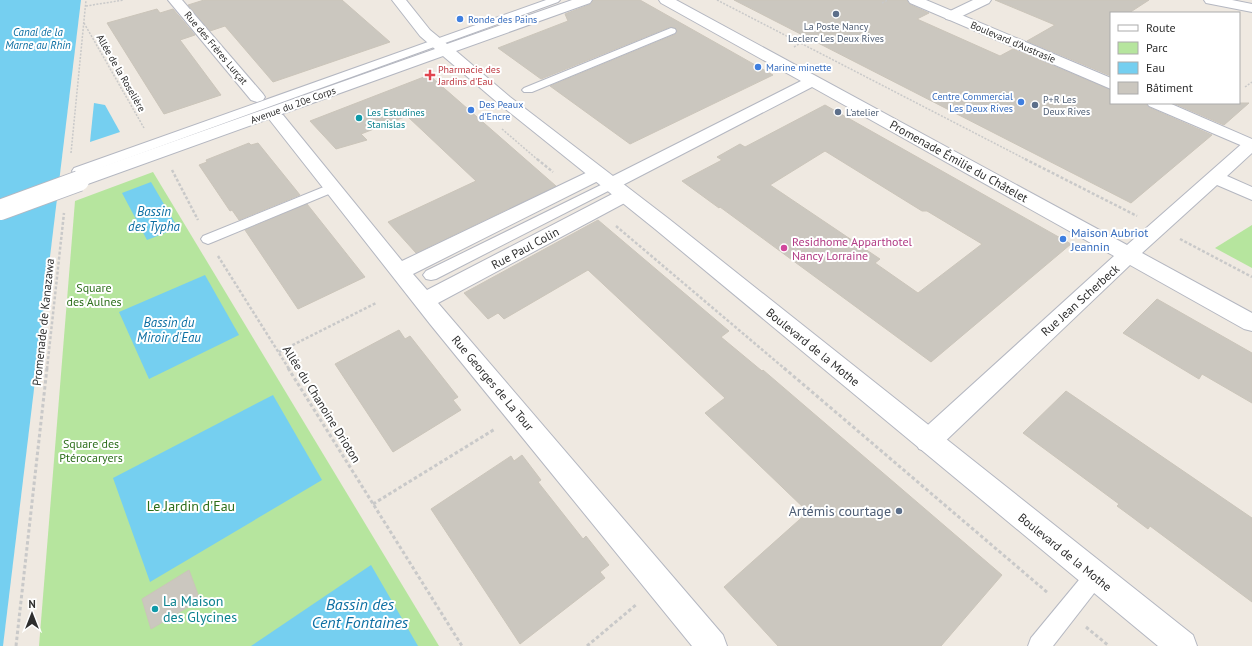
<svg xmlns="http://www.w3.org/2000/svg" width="1252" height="646" viewBox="0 0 1252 646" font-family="'PT Sans',sans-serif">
<rect width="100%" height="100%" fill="#efe9e1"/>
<g fill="#b6e59e">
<polygon points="153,172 439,646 39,646 75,201"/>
<polygon points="1252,225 1252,268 1215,248"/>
</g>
<g fill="#75cff0">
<polygon points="0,0 81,0 3,646 0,646"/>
<polygon points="94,103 105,105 120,132 90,142"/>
<polygon points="151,182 178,228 147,240 122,193"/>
<polygon points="205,275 239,335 149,379 119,312"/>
<polygon points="273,395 322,480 150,582 113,478"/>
<polygon points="371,565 418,646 251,646"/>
</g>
<g fill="#cbc7bf" stroke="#cbc5ba" fill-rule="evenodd">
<polygon points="204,0 342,0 390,42 273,82 225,26 210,31 188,5"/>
<polygon points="593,0 640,0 773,75 630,144 550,86 676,34 677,30 675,28 670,27 541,79 498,48 568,21 565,14 591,4"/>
<polygon points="734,0 907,0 909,4 929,13 917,19 1000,56 1013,49 1111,90 1111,103 1146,103 1148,107 1212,135 1131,203"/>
<polygon points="995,0 1149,0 1129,13 1111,13 1111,76 1027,41 1055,25"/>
<polygon points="157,9 160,13 173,9 195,35 180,40 221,95 164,114 107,23"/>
<polygon points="429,75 556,186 416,253 388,222 476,181 407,116 361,134 367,140 336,149 310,121"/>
<polygon points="1173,103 1249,103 1224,125"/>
<path d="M825 105 949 175 1071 244 931 362 720 207 719 208 682 181 722 160 717 157 740 144 745 147ZM825 151 922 211H927L982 244 918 293 875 263 880 259 770 185Z"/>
<polygon points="249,143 251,145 258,143 300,195 239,220 232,210 230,211 199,165 207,162 206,160"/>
<polygon points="307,204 365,277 298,309 245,230"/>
<polygon points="598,220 729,331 721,337 762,371 763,370 1002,575 941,646 778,646 724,587 808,512 705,413 725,398 588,270 504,319 498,313 488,319 464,293"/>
<polygon points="1157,299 1252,353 1252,403 1202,374 1199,379 1123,333"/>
<polygon points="399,330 405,339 410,336 458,397 453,400 461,410 393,452 335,364"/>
<polygon points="1066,391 1252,518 1252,602 1150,526 1148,529 1132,517 1117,506 1119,504 1023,433"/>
<polygon points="522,455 541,480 538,482 583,539 586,536 609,565 600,572 605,578 520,644 431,509 511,456 514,461"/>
<polygon points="189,570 200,600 151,629 142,599"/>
</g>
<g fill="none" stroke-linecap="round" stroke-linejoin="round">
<g stroke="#b4b7c1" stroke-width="2">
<g id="lane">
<polygon points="546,0 560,0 558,2 84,174 74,174 72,171 74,168"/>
<polygon points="671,28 675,29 676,31 675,33 532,92 524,92 522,90 524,88"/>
<polygon points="611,180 616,181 618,184 616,187 436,279 431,280 426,279 423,275 426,271"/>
<polygon points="331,184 336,185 338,188 336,191 213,242 208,244 203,242 201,239 203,236"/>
<polygon points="1095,566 1102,569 1105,576 1102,583 1053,646 1028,646 1031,638 1088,569"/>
</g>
</g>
<g stroke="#b4b7c1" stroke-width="2">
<g id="street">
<polygon points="168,0 182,0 263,94 265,97 263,100 257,102 251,100"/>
<polygon points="659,0 676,0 1127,245 1245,141 1252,140 1252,153 1227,176 1252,187 1252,200 1217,185 1142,253 1252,313 1252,331 1244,329 1130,265 937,449 928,452 919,449 915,441 919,433 1114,256 812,87 617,188 611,190 605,188 602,184 605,180 801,81 661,3"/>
<polygon points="973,0 991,0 989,3 956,19 951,20 946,19 944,16 946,13"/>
<polygon points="1204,0 1232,0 1252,4 1252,12 1206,3"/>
<polygon points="277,114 283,115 402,261 592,170 598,168 604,170 607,174 604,178 413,274 427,290 618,191 625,189 632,191 634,195 632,199 438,303 723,635 727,646 692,646 430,324 269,119 271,115"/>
</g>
</g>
<g stroke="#b4b7c1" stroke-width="2">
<g id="secondary">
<polygon points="392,0 406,0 430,30 447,44 572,0 592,0 590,3 456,51 510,97 669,219 1193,635 1197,646 1158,646 655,229 498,103 443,56 85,185 79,187 73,185 70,181 73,177 435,49 420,36"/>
<polygon points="908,0 926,0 1111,78 1111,89 910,3"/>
<polygon points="1147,103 1169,103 1252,139 1252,150 1149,106"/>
</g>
</g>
<g stroke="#c9c9c9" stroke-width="1.5" stroke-dasharray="2 1.5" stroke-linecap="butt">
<polyline points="717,0 1027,160"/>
<polyline points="882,3 888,0"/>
<polyline points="86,6 124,0"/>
<polyline points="84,23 144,128"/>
<polyline points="794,47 809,38"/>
<polyline points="1245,87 1252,82"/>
<polyline points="502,129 538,160"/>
<polyline points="71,153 86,0"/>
</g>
<g stroke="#c9c9c9" stroke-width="2.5" stroke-dasharray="3 2" stroke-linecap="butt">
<polyline points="537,159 553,172"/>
<polyline points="1025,159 1137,216"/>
<polyline points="172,170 198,220"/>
<polyline points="616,226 785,369"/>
<polyline points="1180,239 1252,277"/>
<polyline points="218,256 289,369"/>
<polyline points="279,352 376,303"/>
<polyline points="47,369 64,213"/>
</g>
<g stroke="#c9c9c9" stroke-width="3" stroke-dasharray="3.5 2.5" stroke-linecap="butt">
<polyline points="288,368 462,646"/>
<polyline points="784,368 1048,593"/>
<polyline points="373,504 495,429"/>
<polyline points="1086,627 1109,646"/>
<polyline points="16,646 47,368"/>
<polyline points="587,646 637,604"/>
</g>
<use href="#lane" fill="#fff" fill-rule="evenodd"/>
<use href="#street" fill="#fff" fill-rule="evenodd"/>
<use href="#secondary" fill="#fff" fill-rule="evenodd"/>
<g stroke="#b4b7c1" stroke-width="22" stroke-linecap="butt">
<polyline id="secondary-bridge" points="0,210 79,181"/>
</g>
<use href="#secondary-bridge" stroke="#fff" stroke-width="20"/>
</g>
<g fill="#5c6f8a" stroke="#fff" stroke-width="1.5">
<circle cx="836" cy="14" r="4"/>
<circle cx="1035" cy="105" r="4"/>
<circle cx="838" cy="112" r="4"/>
<circle cx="899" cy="511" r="4"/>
</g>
<g fill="#3f7fe0" stroke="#fff" stroke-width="1.5">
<circle cx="460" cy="19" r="4"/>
<circle cx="758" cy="67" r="4"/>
<circle cx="1021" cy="102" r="4"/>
<circle cx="471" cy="110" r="4"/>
<circle cx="1063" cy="239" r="4"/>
</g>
<path fill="#e0444e" stroke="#fff" stroke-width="1.5" d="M428 69h4v4h4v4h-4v4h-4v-4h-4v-4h4z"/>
<g fill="#0f9aa8" stroke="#fff" stroke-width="1.5">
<circle cx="359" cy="118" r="4"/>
<circle cx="155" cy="609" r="4"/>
</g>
<circle fill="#d1479c" stroke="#fff" stroke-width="1.5" cx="784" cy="248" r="4"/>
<g text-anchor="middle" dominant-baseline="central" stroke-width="4" stroke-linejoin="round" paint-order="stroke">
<g font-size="10" fill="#366cbe" stroke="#fff" text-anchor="start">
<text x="468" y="19">Ronde des Pains</text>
<text x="766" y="67">Marine minette</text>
<text x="1013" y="96" text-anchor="end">Centre Commercial<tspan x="1013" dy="12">Les Deux Rives</tspan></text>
<text x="479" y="104">Des Peaux<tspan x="479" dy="12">d'Encre</tspan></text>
</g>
<g font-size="10" fill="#4e5e75" stroke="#fff" text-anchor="start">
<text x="836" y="26" text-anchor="middle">La Poste Nancy<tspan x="836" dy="12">Leclerc Les Deux Rives</tspan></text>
<text x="1043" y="99">P+R Les<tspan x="1043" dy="12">Deux Rives</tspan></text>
<text x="846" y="112">L'atelier</text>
</g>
<g font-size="10" fill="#2e2e2e" stroke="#fff">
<text transform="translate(1013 42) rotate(23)">Boulevard d'Austrasie</text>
<text transform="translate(216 48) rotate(50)">Rue des Frères Lurçat</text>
<text transform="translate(121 73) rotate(60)">Allée de la Roselière</text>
<text transform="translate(293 105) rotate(-20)">Avenue du 20e Corps</text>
</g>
<g font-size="10" fill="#be3a42" stroke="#fff" text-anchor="start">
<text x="438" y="69">Pharmacie des<tspan x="438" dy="12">Jardins d'Eau</tspan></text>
</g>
<g font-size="10" fill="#0d838f" stroke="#fff" text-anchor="start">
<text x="367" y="112">Les Estudines<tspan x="367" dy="12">Stanislas</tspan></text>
</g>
<g font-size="11" font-style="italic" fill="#0d6fa3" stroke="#fff">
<text x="38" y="32">Canal de la<tspan x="38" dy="13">Marne au Rhin</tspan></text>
</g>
<g font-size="12" fill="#2e2e2e" stroke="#fff">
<text transform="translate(959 161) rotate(29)">Promenade Émilie du Châtelet</text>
<text transform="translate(525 248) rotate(-28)">Rue Paul Colin</text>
<text transform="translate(1080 300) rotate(-42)">Rue Jean Scherbeck</text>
<text transform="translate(43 322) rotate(-84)">Promenade de Kanazawa</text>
<text transform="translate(813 347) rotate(39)">Boulevard de la Mothe</text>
<text transform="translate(493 383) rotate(50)">Rue Georges de La Tour</text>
<text transform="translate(322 404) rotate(58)">Allée du Chanoine Drioton</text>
<text transform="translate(1065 552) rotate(39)">Boulevard de la Mothe</text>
</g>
<g font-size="12" fill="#366cbe" stroke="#fff" text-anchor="start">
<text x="1071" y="232">Maison Aubriot<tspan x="1071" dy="14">Jeannin</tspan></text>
</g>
<g font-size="12" fill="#b23c85" stroke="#fff" text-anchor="start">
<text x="792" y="241">Residhome Apparthotel<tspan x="792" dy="14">Nancy Lorraine</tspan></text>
</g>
<g font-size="12" fill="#2c6e1b" stroke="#fff">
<text x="94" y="287">Square<tspan x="94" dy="14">des Aulnes</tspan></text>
<text x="91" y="443">Square des<tspan x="91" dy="14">Ptérocaryers</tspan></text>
</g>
<g font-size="13" font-style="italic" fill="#0d6fa3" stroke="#fff">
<text x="154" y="211">Bassin<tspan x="154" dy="15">des Typha</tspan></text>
<text x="169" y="322">Bassin du<tspan x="169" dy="15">Miroir d'Eau</tspan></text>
</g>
<g font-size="14" fill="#2c6e1b" stroke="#fff">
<text x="191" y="506">Le Jardin d'Eau</text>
</g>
<g font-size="14" fill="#4e5e75" stroke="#fff" text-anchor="end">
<text x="891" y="511">Artémis courtage</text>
</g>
<g font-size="14" fill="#0d838f" stroke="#fff" text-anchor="start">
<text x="163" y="601">La Maison<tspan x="163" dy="16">des Glycines</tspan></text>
</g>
<g font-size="16" font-style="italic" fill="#0d6fa3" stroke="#fff">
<text x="360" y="604">Bassin des<tspan x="360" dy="18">Cent Fontaines</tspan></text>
</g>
</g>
<rect x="1110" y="12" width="130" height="92" fill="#ffffff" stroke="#ababab"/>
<rect x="1118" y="25" width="20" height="6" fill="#ffffff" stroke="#ababab"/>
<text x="1146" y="32" font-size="12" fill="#2e2e2e">Route</text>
<rect x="1118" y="42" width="20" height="12" fill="#b6e59e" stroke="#ababab"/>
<text x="1146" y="52" font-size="12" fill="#2e2e2e">Parc</text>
<rect x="1118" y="62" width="20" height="12" fill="#75cff0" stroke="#ababab"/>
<text x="1146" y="72" font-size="12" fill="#2e2e2e">Eau</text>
<rect x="1118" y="82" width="20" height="12" fill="#cbc7bf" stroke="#ababab"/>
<text x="1146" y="92" font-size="12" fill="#2e2e2e">Bâtiment</text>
<g transform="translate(32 614)" stroke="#ffffff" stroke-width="3" paint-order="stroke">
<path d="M0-3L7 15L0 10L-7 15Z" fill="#2e2e2e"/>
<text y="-6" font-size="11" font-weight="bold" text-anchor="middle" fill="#2e2e2e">N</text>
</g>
</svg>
